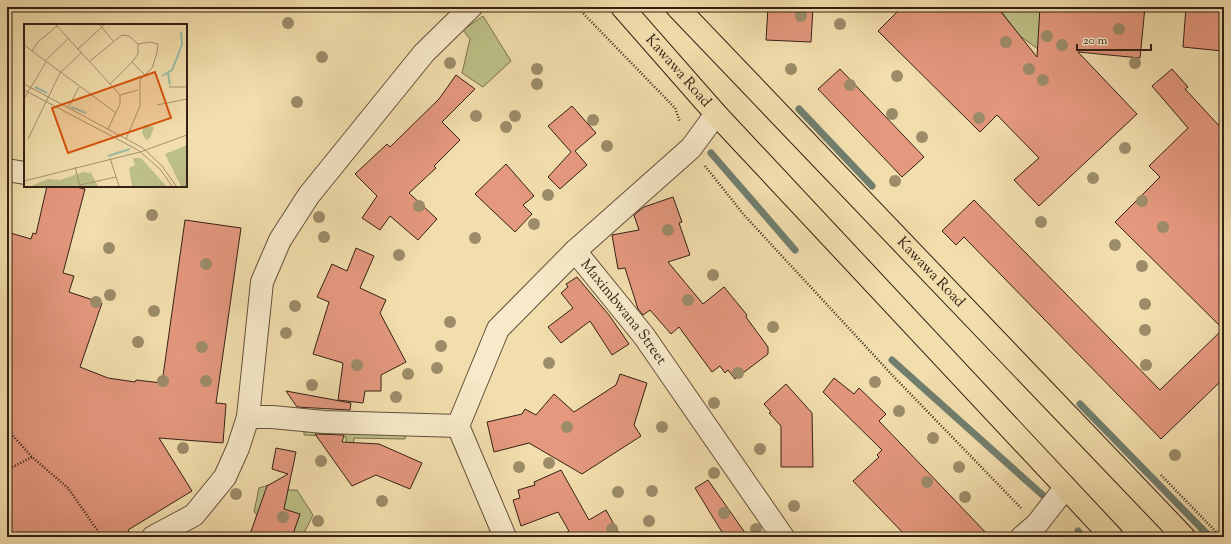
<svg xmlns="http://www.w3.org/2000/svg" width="1231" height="544" viewBox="0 0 1231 544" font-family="'Sorts Mill Goudy',serif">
<rect width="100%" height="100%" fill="#f2ddac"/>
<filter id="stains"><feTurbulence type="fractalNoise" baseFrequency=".005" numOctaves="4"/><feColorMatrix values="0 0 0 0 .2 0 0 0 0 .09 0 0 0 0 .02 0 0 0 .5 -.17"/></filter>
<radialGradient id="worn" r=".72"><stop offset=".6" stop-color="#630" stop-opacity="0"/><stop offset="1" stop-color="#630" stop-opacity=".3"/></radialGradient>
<g fill="#bdc087" stroke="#78704e">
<polygon points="1003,7 1073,7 1045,54 1020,36 1001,11"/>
<polygon points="483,16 511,61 483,87 462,73 470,39 463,30"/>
<polygon points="304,430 406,433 405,439 354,438 350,470 346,468 346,437 304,435"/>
<polygon points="278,482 286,490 297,490 313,515 304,533 291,537 279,537 254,512 259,488"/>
</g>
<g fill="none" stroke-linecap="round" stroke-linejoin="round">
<g stroke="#717e6e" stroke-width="7">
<polyline points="799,109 872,186"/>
<polyline points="711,153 795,250"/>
<polyline points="892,360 1047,499"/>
<polyline points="1080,404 1210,537"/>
<polyline points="1078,531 1083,537"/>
</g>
</g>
<g fill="#e4987e" stroke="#332115">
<polygon points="768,7 813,7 811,42 766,40"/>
<polygon points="902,7 997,7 1037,57 1040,7 1145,7 1140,58 1078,52 1137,114 1039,206 1014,180 1039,158 997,115 980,132 878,31"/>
<polygon points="1186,7 1224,7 1222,51 1183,47"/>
<polygon points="840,69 924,157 902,177 818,89"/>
<polygon points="1172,69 1188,87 1185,89 1224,131 1224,378 1161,439 964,237 956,245 942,231 974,200 1160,390 1223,329 1115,222 1160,177 1149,166 1188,128 1152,86"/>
<polygon points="456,75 475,89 442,122 460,140 434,166 436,168 409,193 437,219 418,240 390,216 380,230 362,218 377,196 355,174 387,144 390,147 439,99"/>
<polygon points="572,106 596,133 575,151 587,165 560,189 548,177 571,152 548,126"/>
<polygon points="506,164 534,196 523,205 532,214 515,232 475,194"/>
<polygon points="47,186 71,186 85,189 63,273 74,276 69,292 102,303 80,367 108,378 135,382 136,380 162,383 185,220 241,228 216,403 226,404 223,443 159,438 192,491 128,530 133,537 7,537 7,232 31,239 33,233 36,234"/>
<polygon points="673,197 682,222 679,223 690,255 668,262 703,304 724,287 747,315 746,317 768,347 768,354 735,379 728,370 725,373 720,366 712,372 679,327 671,334 650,310 643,315 638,309 625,268 618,269 612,235 639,230 634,215 644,207"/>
<polygon points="356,248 374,256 360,288 386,300 380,313 406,362 381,375 381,391 365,391 363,403 338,400 343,363 313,354 329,302 317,297 332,264 347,271"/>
<polygon points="577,277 609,315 629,344 612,355 590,321 561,343 548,327 573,308 561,293 568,287 566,284"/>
<polygon points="620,374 647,383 634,425 641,436 582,474 529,443 494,452 487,422 522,414 525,409 536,415 554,394 574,412 616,385"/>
<polygon points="834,378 854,394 859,388 886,414 879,421 990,537 907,537 853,481 879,457 877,455 882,450 823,392"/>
<polygon points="786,384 812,413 813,467 781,467 781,426 769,413 771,412 764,404"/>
<polygon points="286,391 351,403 350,410 297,407"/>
<polygon points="315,434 344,435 342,442 379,444 422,463 410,489 376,475 352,486"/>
<polygon points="276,448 296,452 284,509 300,514 292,537 249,537 267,486 288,474 272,469"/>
<polygon points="561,470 589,520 606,510 621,537 558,537 569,531 558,512 521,526 513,500 520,498 518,490 535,485 534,482"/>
<polygon points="708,480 748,537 725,537 695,488"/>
</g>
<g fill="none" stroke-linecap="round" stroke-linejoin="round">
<g stroke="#63503b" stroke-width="24">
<g id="minor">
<polyline points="7,170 25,173"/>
<path id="s1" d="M575 251 644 336 783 537"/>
<polyline points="248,417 272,417 324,422 458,426"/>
<polyline points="153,537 194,515 225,477 238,448 248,417 262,282 280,240 309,195 424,53 471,7"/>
<polyline points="505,537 458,426 498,329 575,251 691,148 716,114"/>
<polyline points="1022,537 1037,524 1065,488"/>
</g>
</g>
<g stroke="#332115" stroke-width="24">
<g id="major">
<path id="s2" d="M622 7 716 114 1112 537"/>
<path id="s3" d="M677 7 1184 537"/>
</g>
</g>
<g stroke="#332115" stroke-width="2.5" stroke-dasharray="1 2" stroke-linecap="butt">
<polyline points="577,7 675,108 680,122"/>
<polyline points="705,166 744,215 894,377 1021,508"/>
<polyline points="7,429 32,457 68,488 102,537"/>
<polyline points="7,470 32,457"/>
<polyline points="1161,475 1221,537"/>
</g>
<use href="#minor" stroke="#f7e9c9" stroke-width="22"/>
<use href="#major" stroke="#f2ddac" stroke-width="22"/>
</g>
<g fill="#9c8c69">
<circle cx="801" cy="16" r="6"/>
<circle cx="288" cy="23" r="6"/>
<circle cx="840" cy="24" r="6"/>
<circle cx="1119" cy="29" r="6"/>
<circle cx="1047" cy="36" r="6"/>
<circle cx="1006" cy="42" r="6"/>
<circle cx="1062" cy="45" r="6"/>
<circle cx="322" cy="57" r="6"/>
<circle cx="450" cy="63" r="6"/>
<circle cx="1135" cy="63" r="6"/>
<circle cx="537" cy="69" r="6"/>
<circle cx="791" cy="69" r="6"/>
<circle cx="1029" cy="69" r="6"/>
<circle cx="897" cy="76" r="6"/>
<circle cx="1043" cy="80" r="6"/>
<circle cx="537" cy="84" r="6"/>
<circle cx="850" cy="85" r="6"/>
<circle cx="297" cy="102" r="6"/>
<circle cx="892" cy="114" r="6"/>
<circle cx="476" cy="116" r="6"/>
<circle cx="515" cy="116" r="6"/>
<circle cx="979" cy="118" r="6"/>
<circle cx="593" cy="120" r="6"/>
<circle cx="506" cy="127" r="6"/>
<circle cx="922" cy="137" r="6"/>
<circle cx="607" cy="146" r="6"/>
<circle cx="1125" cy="148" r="6"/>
<circle cx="1093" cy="178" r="6"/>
<circle cx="895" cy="181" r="6"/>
<circle cx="548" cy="195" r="6"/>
<circle cx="1142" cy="201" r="6"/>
<circle cx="419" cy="206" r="6"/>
<circle cx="152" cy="215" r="6"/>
<circle cx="319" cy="217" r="6"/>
<circle cx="1041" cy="222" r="6"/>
<circle cx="534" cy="224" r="6"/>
<circle cx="1163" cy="227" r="6"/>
<circle cx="668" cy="230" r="6"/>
<circle cx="324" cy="237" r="6"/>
<circle cx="475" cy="238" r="6"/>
<circle cx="1115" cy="245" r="6"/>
<circle cx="109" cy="248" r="6"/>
<circle cx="399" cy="255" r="6"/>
<circle cx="206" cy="264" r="6"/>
<circle cx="1142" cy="266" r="6"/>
<circle cx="713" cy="275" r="6"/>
<circle cx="110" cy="295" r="6"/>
<circle cx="688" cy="300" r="6"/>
<circle cx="96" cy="302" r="6"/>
<circle cx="1145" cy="304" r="6"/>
<circle cx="295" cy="306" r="6"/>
<circle cx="154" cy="311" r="6"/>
<circle cx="450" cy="322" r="6"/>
<circle cx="773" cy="327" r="6"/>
<circle cx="1145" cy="330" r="6"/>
<circle cx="286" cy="333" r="6"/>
<circle cx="138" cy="342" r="6"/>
<circle cx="441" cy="346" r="6"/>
<circle cx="202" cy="347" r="6"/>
<circle cx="549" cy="363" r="6"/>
<circle cx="357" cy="365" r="6"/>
<circle cx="1146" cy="365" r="6"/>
<circle cx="437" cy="368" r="6"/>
<circle cx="738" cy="373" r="6"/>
<circle cx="408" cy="374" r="6"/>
<circle cx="163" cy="381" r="6"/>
<circle cx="206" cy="381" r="6"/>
<circle cx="875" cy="382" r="6"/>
<circle cx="312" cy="385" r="6"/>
<circle cx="396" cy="397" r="6"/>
<circle cx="714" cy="403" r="6"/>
<circle cx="899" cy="411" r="6"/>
<circle cx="567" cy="427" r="6"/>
<circle cx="662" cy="427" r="6"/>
<circle cx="933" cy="438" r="6"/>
<circle cx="183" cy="448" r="6"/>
<circle cx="760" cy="449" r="6"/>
<circle cx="1175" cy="455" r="6"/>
<circle cx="321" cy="461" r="6"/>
<circle cx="549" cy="463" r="6"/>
<circle cx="519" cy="467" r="6"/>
<circle cx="959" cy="467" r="6"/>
<circle cx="714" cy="473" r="6"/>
<circle cx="927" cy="482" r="6"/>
<circle cx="652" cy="491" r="6"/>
<circle cx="618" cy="492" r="6"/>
<circle cx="236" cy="494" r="6"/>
<circle cx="965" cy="497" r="6"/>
<circle cx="382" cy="501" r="6"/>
<circle cx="794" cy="506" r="6"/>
<circle cx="724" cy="513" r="6"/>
<circle cx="283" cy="517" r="6"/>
<circle cx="318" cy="521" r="6"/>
<circle cx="649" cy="521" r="6"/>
<circle cx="612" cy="529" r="6"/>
<circle cx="756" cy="529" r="6"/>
</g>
<g text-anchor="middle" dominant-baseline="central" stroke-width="3" stroke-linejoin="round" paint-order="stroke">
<g font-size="15" fill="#332115" stroke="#f7e9c9">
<text stroke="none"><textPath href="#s2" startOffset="85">Kawawa Road</textPath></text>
<text stroke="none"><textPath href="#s3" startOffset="367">Kawawa Road</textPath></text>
<text stroke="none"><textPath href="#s1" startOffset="78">Maximbwana Street</textPath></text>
</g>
</g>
<g transform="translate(24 24)">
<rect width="163" height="163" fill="#f2ddac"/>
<path d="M120 101 130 103 126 114 122 116 118 109ZM163 121V162H157L141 130ZM109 134H117L142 162H108L105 144 111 141ZM59 148 67 149 74 162H7L24 155 36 156Z" fill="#bdc087"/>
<path fill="none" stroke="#9bbca9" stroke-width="2" d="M144 49 146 61M138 52 148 46 151 39 158 20 157 8M11 63 23 69M47 83 62 89M84 132 106 125"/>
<path fill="none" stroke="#a69270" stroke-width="1" d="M32 1 96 71V80L84 105M76 1 89 17M0 21 92 89M54 25 80 1M8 27 14 18 33 2M21 37 45 14M66 37 98 11 105 12 114 20V30L108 38 86 60M108 38 121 51M0 60 119 124 138 142 152 162M145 63H163M0 66 114 126 136 145 148 162M96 71 114 66M0 75 22 38M133 81 163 75M44 84 55 63M4 115 36 49 58 28M102 115 116 82V56L128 44 133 29 134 20 126 18 114 20M86 134 95 162M51 143 56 162M0 157 116 128 163 111M56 161 92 153"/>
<path fill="#d6530d" fill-opacity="0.15" stroke="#d6530d" stroke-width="2" d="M131 48 147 94 44 129 28 84Z"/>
<rect width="163" height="163" fill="none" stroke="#332115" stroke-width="2"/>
</g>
<rect width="1231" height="544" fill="none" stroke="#f2ddac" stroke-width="24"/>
<rect x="8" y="8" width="1215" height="528" fill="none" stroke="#332115" stroke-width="2"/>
<rect x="12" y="12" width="1207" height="520" fill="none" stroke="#332115"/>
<path d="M1077 44v6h74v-6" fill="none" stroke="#332115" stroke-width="2"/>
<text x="1083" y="44" font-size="12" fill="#332115" stroke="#f7e9c9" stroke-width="3" paint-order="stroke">20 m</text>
<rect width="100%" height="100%" filter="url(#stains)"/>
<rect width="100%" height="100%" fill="url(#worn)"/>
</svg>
